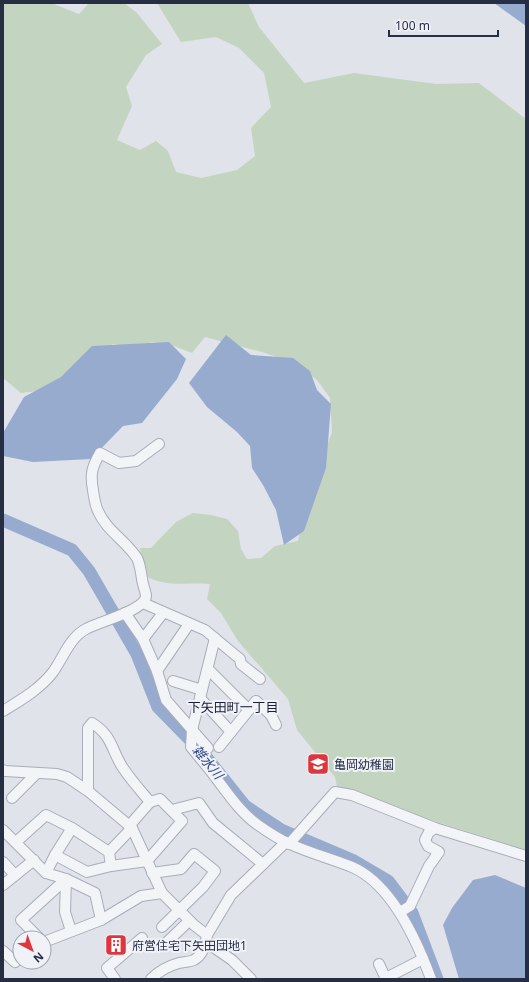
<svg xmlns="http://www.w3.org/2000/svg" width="529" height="982" viewBox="0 0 529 982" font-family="'Noto Sans','Noto Sans JP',sans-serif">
<rect width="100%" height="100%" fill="#e0e3ea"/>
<path fill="#c3d5c0" d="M3 3H54L56 5 79 14 89 3H124L137 13 162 44 146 55 126 87 132 106 117 140 140 150 156 141 168 151 176 172 201 178 237 170 255 156 251 128 271 107 264 73 239 48 216 37 181 42 157 3H248L259 27 304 83 354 73 436 84 479 83 526 119V853L492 839 405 812 337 787 335 777 297 730 288 699 238 641 221 613 207 599 210 584C187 582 164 588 144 575L140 548H151L176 522 193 513 211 515 227 519 238 531 241 549 247 559 261 558 275 546 298 541 305 505 332 432 330 398 317 380 292 362 262 352 205 337 192 353 174 346 152 342 135 348 113 344 39 391 21 393 3 378Z"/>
<g fill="#97abce">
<polygon points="494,3 526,3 526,26"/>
<polygon points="226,335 251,355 293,358 310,371 317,390 331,404 326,468 304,531 284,545 276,510 263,485 252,468 250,446 237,432 207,407 189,383"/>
<polygon points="169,342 186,359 177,379 142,423 123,426 91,459 33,462 3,456 3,433 24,397 61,377 92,346"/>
<polygon points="495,875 526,888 526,979 459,979 443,925 452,908 473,880"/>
</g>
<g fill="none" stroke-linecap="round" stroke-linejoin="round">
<polyline stroke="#97abce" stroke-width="13" points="3,520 72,550 89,571 137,654 158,707 202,752 245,806 281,830 354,861 388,881 412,913 437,979"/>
<g stroke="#a8adb8" stroke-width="12">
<g id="minor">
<polyline points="143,603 205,630 240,659 241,664 260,679"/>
<polyline points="125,613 143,639 157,671 166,700 208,748"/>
<path d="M215 638 192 730 191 747C199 757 208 767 216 778 229 795 240 812 258 825 268 832 278 839 290 844 310 853 332 859 352 867 392 884 417 941 431 979"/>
<polyline points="143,639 163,613"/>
<polyline points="208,669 249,710"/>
<polyline points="157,671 189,624"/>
<polyline points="173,681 202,690"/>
<polyline points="200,698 231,732"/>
<path d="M3 711C21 700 40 689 53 672 63 658 70 637 86 629 97 622 145 611 146 596 146 593 144 588 143 584 141 576 141 566 137 558 126 541 106 530 98 511 95 505 94 497 93 490 90 474 92 467 100 453L119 463 136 461 159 444"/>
<polyline points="219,747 256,701 271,715 276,725"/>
<polyline points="3,770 5,771 57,774 67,777 88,791 132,828 162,893 194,925 207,935"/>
<polyline points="12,798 37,773"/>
<polyline points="172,810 199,803 213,823 263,864"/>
<polyline points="129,826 150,802"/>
<polyline points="3,830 46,873 66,879 65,912 71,931"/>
<path d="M16 842 46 815 72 828 109 852 111 866 147 861 182 821 160 799 150 802C141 791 131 780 123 768 111 750 113 736 92 723L88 728V791"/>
<polyline points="289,844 335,792 352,795 435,828 526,856"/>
<polyline points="109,852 132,828"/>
<polyline points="55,855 87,872 111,866"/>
<polyline points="3,862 15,875"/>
<polyline points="46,873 55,855 72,828"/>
<polyline points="152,873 181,869 194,854 215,871 203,887 162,927"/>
<polyline points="3,885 34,860"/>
<polyline points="400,912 410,906 429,866 439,852 428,846 425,840 429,832 435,828"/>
<polyline points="39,938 21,920 66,879 95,893 101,920"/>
<polyline points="44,942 101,920 141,896 162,893"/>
<polyline points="206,942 232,960 251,979"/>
<polyline points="166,943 189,921"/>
<polyline points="3,951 15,962 20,958"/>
<polyline points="379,964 386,979"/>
<polyline points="386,978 423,959"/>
<polyline points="115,979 107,968 142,938"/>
<path d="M151 979C159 971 168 966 179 963 183 962 190 962 194 960 203 955 206 943 207 935L231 895 286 842"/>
</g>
</g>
<use href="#minor" stroke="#f3f4f8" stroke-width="10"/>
</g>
<defs>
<g id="school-square" transform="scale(1.15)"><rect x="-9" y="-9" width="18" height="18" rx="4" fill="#dd373d" stroke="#f0f2f8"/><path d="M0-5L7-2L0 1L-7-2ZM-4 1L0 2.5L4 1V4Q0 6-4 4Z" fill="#fff"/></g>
<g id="building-square" transform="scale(1.15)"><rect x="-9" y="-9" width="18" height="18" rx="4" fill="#dd373d" stroke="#f0f2f8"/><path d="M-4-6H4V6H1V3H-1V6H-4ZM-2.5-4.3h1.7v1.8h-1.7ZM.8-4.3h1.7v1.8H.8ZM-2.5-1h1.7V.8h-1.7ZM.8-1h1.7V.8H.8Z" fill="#fff"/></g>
</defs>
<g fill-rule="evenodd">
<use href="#school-square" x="318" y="764"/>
<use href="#building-square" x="116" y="945"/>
</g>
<g text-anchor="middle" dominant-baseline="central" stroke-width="4" stroke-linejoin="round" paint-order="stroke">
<g font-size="12" fill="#262e44" stroke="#f0f2f8" text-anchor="start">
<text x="334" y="764">亀岡幼稚園</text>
<text x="132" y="945">府営住宅下矢田団地1</text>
</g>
<g font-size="13" fill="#191f34" stroke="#f0f2f8">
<text x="233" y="707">下矢田町一丁目</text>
</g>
<g font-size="13" font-style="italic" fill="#2c467c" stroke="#f0f2f8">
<text transform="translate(208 762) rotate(50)">雑水川</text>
</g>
</g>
<rect width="529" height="982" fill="none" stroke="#262e44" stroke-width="8"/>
<g transform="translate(32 950) rotate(139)"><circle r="19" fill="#f0f2f8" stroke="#9fa4b0"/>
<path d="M0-3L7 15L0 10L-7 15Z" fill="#dd373d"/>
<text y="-6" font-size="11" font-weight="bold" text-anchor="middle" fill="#262e44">N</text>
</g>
<path d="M389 30v6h109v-6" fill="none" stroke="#262e44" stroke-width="2"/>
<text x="395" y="30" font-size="12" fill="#262e44" stroke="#f0f2f8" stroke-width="3" paint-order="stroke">100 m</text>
</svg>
